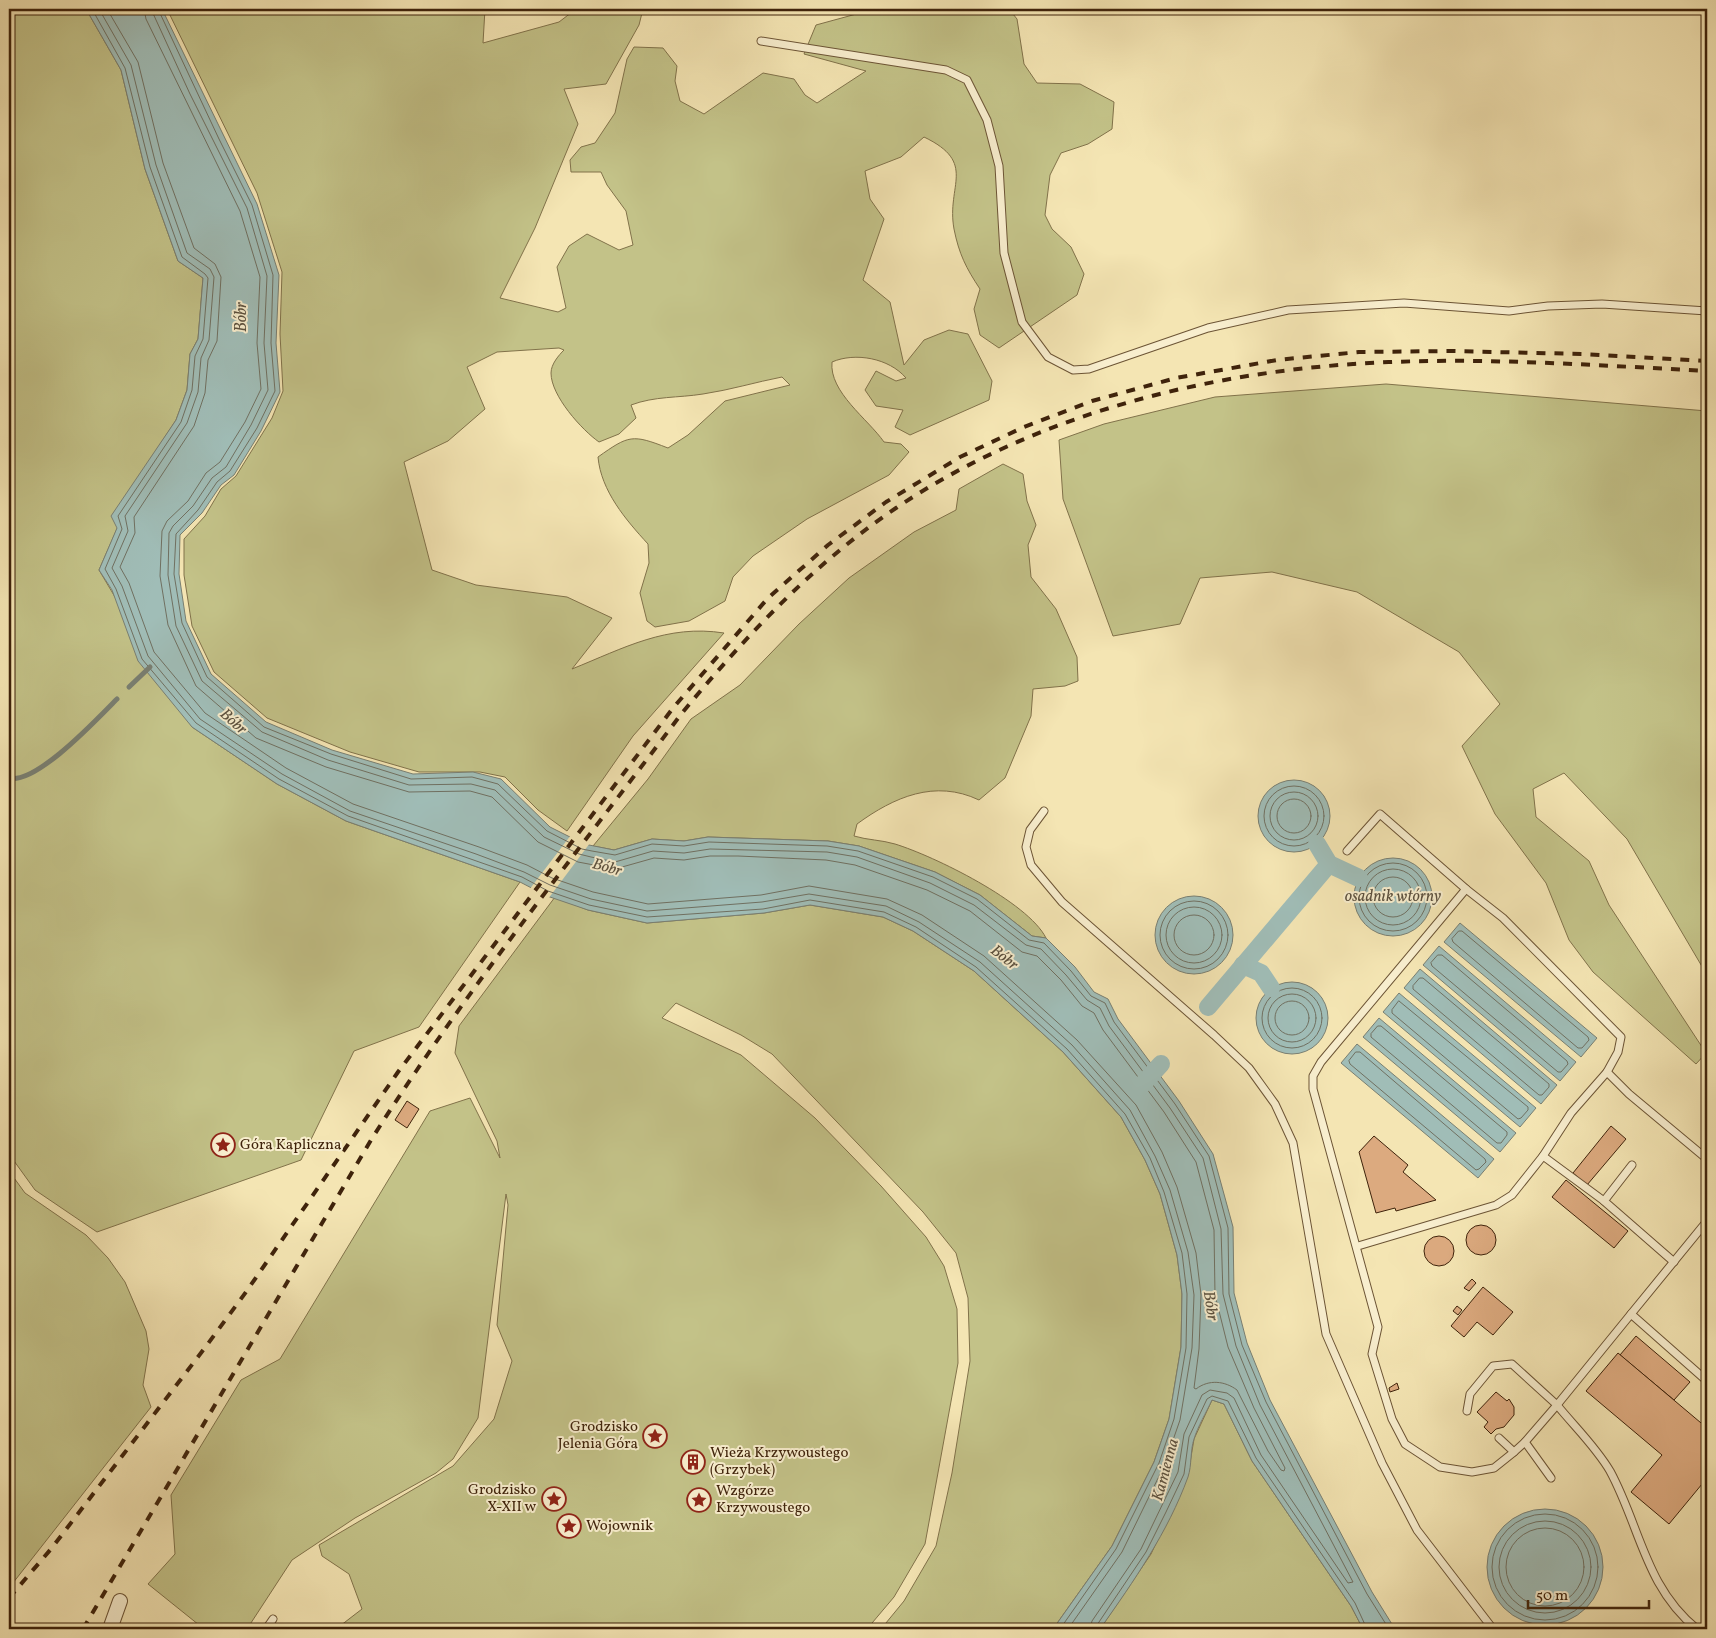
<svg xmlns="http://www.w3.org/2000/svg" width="1716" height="1638" viewBox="0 0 1716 1638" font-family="Vollkorn,serif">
<rect width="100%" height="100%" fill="#f4e5b3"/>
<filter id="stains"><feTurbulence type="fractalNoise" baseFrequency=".004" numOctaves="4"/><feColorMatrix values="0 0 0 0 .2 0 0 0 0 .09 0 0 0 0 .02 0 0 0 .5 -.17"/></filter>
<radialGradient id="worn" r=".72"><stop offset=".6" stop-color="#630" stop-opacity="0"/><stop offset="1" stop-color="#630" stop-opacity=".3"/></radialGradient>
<g fill="#c3c288" stroke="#81724a">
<polygon points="9,9 86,9 121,70 145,169 178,261 203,278 198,339 190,354 187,390 176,420 141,474 99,570 192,727 277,784 346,821 520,882 419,1027 354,1051 301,1160 97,1232 35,1190 9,1154"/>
<path d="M167 9H485L483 43 559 22 576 9H643L639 25 606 84 564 89 578 124 535 228 500 298 558 312 566 308 557 267 569 246 587 234 619 250 633 245 626 211 607 185 601 172H571L570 160 581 147 595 143 615 113 627 59 634 47 663 48 677 66 675 81 680 101 704 114 763 73 794 79 805 95 817 103 866 71 804 54 816 25 860 13 865 9H1009L1017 19 1024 64 1037 83 1080 84 1114 102 1112 129 1088 144 1061 153 1050 175 1045 215 1052 229 1071 247 1084 274 1077 295 999 348 980 335 974 309 980 289C966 268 959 254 954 229 946 185 978 163 924 137L901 157 865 171 870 199 884 219 863 280 890 302 904 365 924 340 949 330 968 334 992 381 989 400 910 435 895 427 903 410 876 406 865 390 876 371 896 381 906 378C889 358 855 352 832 362 829 392 868 419 884 442L901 444 909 452 889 475 807 519 753 556 733 577 725 601 689 621 655 627 647 621 640 593 649 563 648 544C626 520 601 491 598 457 629 435 632 434 668 448L688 435 725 401 790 385 782 377C756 382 730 390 703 394 678 398 655 396 631 405L636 418 619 434 599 442C582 430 551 396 551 373 551 364 559 355 564 350L559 348 497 352 467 367 485 409 448 441 404 462 432 570 476 585 567 597 612 618 572 669C624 648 667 624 724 633L633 736 567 831 538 810 505 777 480 772H419L350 752 267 718 214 672 192 626 184 575V539L205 516 221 489 236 476 272 418 283 391 280 334 282 272 257 193Z"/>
<polygon points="1386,384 1707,411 1707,975 1627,839 1564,773 1533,789 1536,817 1589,861 1609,905 1706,1053 1696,1064 1593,972 1569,940 1546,883 1495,814 1462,746 1500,704 1459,652 1357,592 1272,572 1200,578 1180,624 1113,636 1063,499 1059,440 1104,424 1215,397"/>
<path d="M1003 464 1023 474 1027 501 1036 525 1028 545 1031 577 1056 609 1077 657 1078 681 1065 686 1033 689 1031 716 1005 778 979 800C935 779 894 797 857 824L854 836C867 840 882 840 895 844 934 856 1028 902 1046 938L1032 936 980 895 935 872 859 846 828 841 708 837 684 841 652 839 614 850 593 846 648 779 691 719 740 685 799 624 849 578 914 532 956 510 959 489Z"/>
<polygon points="555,897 588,910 647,923 764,913 810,905 883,917 913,931 974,971 1063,1052 1121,1117 1145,1160 1160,1194 1177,1255 1182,1294 1181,1347 1169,1419 1154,1462 1112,1546 1053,1629 881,1629 904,1601 936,1546 952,1473 970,1361 968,1298 956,1253 923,1212 772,1054 741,1035 676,1003 662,1018 741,1055 815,1118 881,1186 926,1237 944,1266 957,1309 958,1363 925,1544 894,1597 867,1629 336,1629 362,1609 349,1574 322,1556 319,1545 453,1466 494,1419 512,1361 497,1325 508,1205 506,1194 478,1418 453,1459 436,1473 355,1518 292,1560 247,1629 204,1629 148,1584 175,1554 171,1495 241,1380 280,1359 430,1111 470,1098 500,1158 497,1141 455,1053 459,1026"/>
<polygon points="9,1171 25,1193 86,1235 108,1258 125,1282 146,1331 149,1349 143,1385 151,1407 9,1588"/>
<polygon points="1212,1400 1224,1404 1252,1461 1351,1606 1363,1629 1100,1629 1151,1554 1188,1475 1194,1439"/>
</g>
<g fill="#a0bdb7" stroke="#797f72">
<path d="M86 9H162L257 204 279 275 276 343 280 392 261 431 234 475 221 485 202 513 180 535 179 574 186 621 211 674 266 722 332 750 413 774 473 772 501 779 550 827 584 844 614 850 652 839 684 841 708 837 828 841 859 846 935 872 980 895 1032 936 1046 938 1075 967 1094 992 1108 999 1118 1019 1179 1101 1213 1154 1233 1227 1234 1293 1247 1343 1270 1400 1372 1592 1395 1629H1363L1351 1606 1252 1461 1224 1404 1212 1400C1206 1413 1198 1426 1194 1439 1190 1451 1192 1465 1188 1477 1168 1532 1134 1581 1100 1629H1053L1112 1546 1154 1462 1169 1419 1181 1347 1182 1294 1177 1255 1160 1194 1145 1160 1121 1117 1063 1052 974 971 913 931 883 917 810 905 764 913 647 923 588 910 547 896 520 882 346 821 277 784 192 727 138 661 112 590 99 570 117 528 111 516 176 420 187 390 190 354 198 339 203 278 178 261 145 169 121 70Z"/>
<circle cx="1294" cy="816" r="36"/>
<circle cx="1393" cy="897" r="39"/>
<circle cx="1194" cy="935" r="39"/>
<polygon points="1460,923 1597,1038 1581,1057 1444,942"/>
<polygon points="1439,946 1576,1062 1560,1081 1423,965"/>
<polygon points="1420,969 1557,1085 1541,1104 1404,988"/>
<circle cx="1292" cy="1018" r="36"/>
<polygon points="1399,993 1536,1108 1520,1127 1383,1012"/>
<polygon points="1379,1018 1516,1133 1500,1152 1363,1037"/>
<polygon points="1357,1044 1494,1159 1478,1178 1341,1063"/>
<circle cx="1545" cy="1567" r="58"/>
</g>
<polygon fill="#f4e5b3" points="571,835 590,843 548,899 529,890"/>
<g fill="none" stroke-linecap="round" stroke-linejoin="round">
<g stroke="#707061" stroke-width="1">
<polyline points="92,9 125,68 150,167 182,257 205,274 208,278 203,339 195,356 192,390 181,422 118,516 122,529 105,569 116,589 142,659 196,723 279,779 348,816 522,877 548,891 589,905 647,917 763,909 810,900 884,912 916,927 976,967 1067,1049 1125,1114 1150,1158 1164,1192 1182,1253 1187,1294 1186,1348 1174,1419 1159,1463 1116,1549 1060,1629"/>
<polyline points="99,9 131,65 156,165 187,253 210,269 214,277 209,340 201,358 198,392 187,423 125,516 128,531 112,568 122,586 148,656 200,719 282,774 350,811 476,854 524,872 550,885 591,899 647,911 762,902 809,894 886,906 919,922 980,962 1072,1045 1130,1110 1155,1156 1170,1190 1188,1252 1194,1295 1192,1348 1180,1420 1164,1466 1122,1552 1068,1629"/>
<path d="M107 9 138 62 163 163 194 248 215 264 221 277 217 341 208 360 205 393 194 426 134 517 135 533 120 567 129 583 154 652 205 713 286 768 353 804 479 847 527 865 552 878 593 892 648 904 761 895 809 886 887 899 922 915 984 956 1077 1040 1136 1105 1162 1152 1177 1187 1196 1253 1201 1295 1199 1349 1194 1388 1196 1389C1209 1379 1225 1381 1237 1390L1268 1451 1281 1470 1284 1471 1285 1468 1254 1408 1228 1347 1215 1295 1214 1230 1196 1162 1164 1112 1103 1030 1094 1013 1082 1006 1061 980 1037 956 1022 952 970 911 927 890 855 865 826 860 738 856H710L684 860 654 858 615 869 578 862 538 842 492 797 470 791 409 792 326 767 256 738 196 686 168 625 160 576 162 531 167 521 188 501 206 473 220 462 245 422 261 389 257 343 260 277 240 211 146 19 144 9"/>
<polyline points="151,9 190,94 247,208 267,276 264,343 268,390 251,425 226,467 212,478 193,506 173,526 169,533 168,575 176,626 202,681 262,732 328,760 409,785 471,784 495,790 544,837 579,854 591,857 615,862 653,851 684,853 710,849 827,852 857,857 930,883 974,905 1026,945 1041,949 1066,975 1087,1000 1100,1008 1109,1026 1170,1108 1203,1158 1221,1229 1223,1294 1236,1346 1260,1405 1353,1582 1348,1583 1261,1455 1234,1398 1227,1393 1210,1390 1202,1395 1184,1434 1178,1472 1141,1549 1092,1621 1090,1629"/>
<polyline points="158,9 219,139 252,205 273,275 271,343 275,391 257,428 230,471 217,482 198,510 176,534 174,574 182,623 207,677 264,727 331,754 411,779 472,777 498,784 547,831 582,849 592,851 615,855 652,844 684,846 709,842 827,846 858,851 933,877 977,899 1029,940 1044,943 1071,971 1091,996 1105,1003 1114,1022 1175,1104 1209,1156 1228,1228 1229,1294 1242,1345 1266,1402 1367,1594 1389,1629"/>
<circle cx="1294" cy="816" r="30"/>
<circle cx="1294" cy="816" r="24"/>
<circle cx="1294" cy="816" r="17"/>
<circle cx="1393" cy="897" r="34"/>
<circle cx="1393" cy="897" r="28"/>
<circle cx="1393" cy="897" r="20"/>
<circle cx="1194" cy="935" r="34"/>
<circle cx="1194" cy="935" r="28"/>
<circle cx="1194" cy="935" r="20"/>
<polygon points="1459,931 1462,931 1588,1037 1589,1040 1582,1048 1578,1048 1453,942 1452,939"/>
<polygon points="1438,955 1442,955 1567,1061 1568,1064 1561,1072 1558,1072 1432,966 1431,963"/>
<polygon points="1420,978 1423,978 1549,1084 1549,1087 1542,1095 1539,1095 1413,989 1413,986"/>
<circle cx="1292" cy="1018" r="30"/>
<circle cx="1292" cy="1018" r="24"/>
<polygon points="1399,1001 1528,1107 1528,1110 1521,1118 1518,1119 1392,1013 1392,1010"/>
<circle cx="1292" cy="1018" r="17"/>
<polygon points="1378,1026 1381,1026 1507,1132 1507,1135 1501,1143 1497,1143 1371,1037 1371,1034"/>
<polygon points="1356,1052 1360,1052 1485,1159 1486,1162 1479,1169 1476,1170 1350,1064 1349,1061"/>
<circle cx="1545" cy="1567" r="53"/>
<circle cx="1545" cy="1567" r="46"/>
<circle cx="1545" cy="1567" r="39"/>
<polyline points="1096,1629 1097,1625 1146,1552 1166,1512 1184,1474 1189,1437 1207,1399 1212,1396 1228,1401 1256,1458 1355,1603 1367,1629"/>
</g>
<g stroke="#797f72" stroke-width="5">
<polyline points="129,687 150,667"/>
<path d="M9 778C36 785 98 718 117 699"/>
</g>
<g stroke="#a0bdb7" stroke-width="18">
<polyline points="1317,844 1329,864 1359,878"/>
<polyline points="1243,965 1261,973 1271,988"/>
<polyline points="1208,1007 1329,864"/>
<polyline points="1140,1087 1161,1064"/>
</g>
</g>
<g fill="#dcaa7f" stroke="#3f230b">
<polygon points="407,1101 419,1109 407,1128 395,1120"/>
<polygon points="1611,1126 1626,1139 1587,1185 1573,1173"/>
<polygon points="1374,1136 1408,1165 1403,1172 1436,1200 1396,1211 1395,1208 1376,1213 1359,1152"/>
<polygon points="1566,1180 1628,1231 1614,1248 1552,1197"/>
<circle cx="1481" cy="1240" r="15"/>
<circle cx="1439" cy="1251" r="15"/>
<polygon points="1472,1279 1476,1283 1469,1291 1464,1288"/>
<polygon points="1483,1287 1513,1312 1493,1335 1477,1322 1464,1337 1451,1326"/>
<polygon points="1457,1306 1462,1310 1458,1315 1453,1311"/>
<polygon points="1636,1336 1690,1382 1674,1400 1620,1355"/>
<polygon points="1618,1353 1707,1428 1707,1478 1669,1524 1631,1492 1662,1455 1586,1391"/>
<polygon points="1397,1383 1399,1389 1390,1392 1389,1388"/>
<polygon points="1496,1392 1507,1401 1509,1399 1514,1407 1514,1415 1504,1427 1496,1429 1491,1434 1484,1427 1488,1422 1477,1412"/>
<circle cx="693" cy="1462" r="10"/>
</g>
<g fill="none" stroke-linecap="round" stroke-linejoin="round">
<g stroke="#6c5435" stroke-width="9">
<g id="service">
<polyline points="761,41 946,70 967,80 987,120 999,166 1004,253 1022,322 1048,357 1073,370 1089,369 1208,328 1288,310 1404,303 1509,311 1548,306 1602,304 1707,311"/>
<polyline points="1044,811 1030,830 1026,847 1031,865 1062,902 1214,1035 1249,1068 1275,1104 1293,1143 1326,1334 1382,1463 1417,1530 1493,1629"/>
<polyline points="1347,851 1380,814 1466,889 1321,1062 1313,1076 1313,1089 1378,1327 1372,1354 1392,1419 1405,1444 1440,1467 1472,1472 1494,1468 1514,1452"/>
<polyline points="1466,889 1503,918 1621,1037 1618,1052 1607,1072"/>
<polyline points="1632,1165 1604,1201 1674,1262"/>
<polyline points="1604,1201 1543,1156 1571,1113 1607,1072 1629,1094 1707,1159"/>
<polyline points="1358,1246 1496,1205 1512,1195 1543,1156"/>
<polyline points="1631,1314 1707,1221"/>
<polyline points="1467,1411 1470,1394 1493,1366 1512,1364 1557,1405 1631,1314 1707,1381"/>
<polyline points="1499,1438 1514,1452 1525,1442"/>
<path d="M1551 1478 1525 1442 1557 1405C1574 1426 1596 1447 1610 1471 1640 1526 1645 1587 1697 1629"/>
<polyline points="266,1629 273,1619"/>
</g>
</g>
<g stroke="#6c5435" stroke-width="16">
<polyline id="minor" points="110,1629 120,1601"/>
</g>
<use href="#service" stroke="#f8eece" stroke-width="7"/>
<use href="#minor" stroke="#f8eece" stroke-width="14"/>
<g stroke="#3f230b" stroke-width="4" stroke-dasharray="9 9" stroke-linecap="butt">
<polyline points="9,1598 51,1549 204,1349 246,1292 398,1072 673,708 768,598 828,545 886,502 960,457 1024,427 1092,401 1176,378 1277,360 1359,352 1451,351 1582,354 1707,361"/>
<path d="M83 1629 371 1140C465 991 576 854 682 713 745 637 813 564 896 508 1030 418 1193 375 1353 364 1471 356 1590 365 1707 371"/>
</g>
</g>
<defs>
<g id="sight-ring" transform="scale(1.25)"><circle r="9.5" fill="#f8eece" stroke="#8f2418" stroke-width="1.5"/><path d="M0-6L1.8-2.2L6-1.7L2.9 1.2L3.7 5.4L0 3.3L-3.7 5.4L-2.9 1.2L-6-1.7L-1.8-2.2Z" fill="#8f2418"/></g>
<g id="building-ring" transform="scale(1.25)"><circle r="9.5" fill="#f8eece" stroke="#8f2418" stroke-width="1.5"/><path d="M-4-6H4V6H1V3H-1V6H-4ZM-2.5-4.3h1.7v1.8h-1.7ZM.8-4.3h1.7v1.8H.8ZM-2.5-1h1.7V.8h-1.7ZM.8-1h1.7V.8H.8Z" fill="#8f2418"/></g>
</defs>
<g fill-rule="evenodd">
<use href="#sight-ring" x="223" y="1145"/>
<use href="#sight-ring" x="655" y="1436"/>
<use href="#building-ring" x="693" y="1462"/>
<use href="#sight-ring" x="554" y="1499"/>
<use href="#sight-ring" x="699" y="1500"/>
<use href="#sight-ring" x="569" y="1526"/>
</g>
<g text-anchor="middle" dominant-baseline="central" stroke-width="4" stroke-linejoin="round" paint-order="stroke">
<g font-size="15" fill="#3f230b" stroke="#f8eece" text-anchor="start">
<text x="240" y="1145">Góra Kapliczna</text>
<text x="638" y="1427" text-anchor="end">Grodzisko<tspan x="638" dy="17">Jelenia Góra</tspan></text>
<text x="710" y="1453">Wieża Krzywoustego<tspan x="710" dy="17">(Grzybek)</tspan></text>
<text x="536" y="1490" text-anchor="end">Grodzisko<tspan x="536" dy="17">X-XII w</tspan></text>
<text x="716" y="1491">Wzgórze<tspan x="716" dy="17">Krzywoustego</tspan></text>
<text x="586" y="1526">Wojownik</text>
</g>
<g font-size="16" font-style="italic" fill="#5c513f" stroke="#f8eece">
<text transform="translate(242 317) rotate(-90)">Bóbr</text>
<text transform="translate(233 722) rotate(42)">Bóbr</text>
<text transform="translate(607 868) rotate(16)">Bóbr</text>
<text x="1393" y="897">osadnik wtórny</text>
<text transform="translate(1004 958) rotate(38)">Bóbr</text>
<text transform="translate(1210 1306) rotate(81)">Bóbr</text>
<text transform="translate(1166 1470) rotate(-75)">Kamienna</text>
</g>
</g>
<rect width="1716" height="1638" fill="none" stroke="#f4e5b3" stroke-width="30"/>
<rect x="10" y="10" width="1696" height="1618" fill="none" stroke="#3f230b" stroke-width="2.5"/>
<rect x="15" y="15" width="1686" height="1608" fill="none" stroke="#3f230b"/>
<path d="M1528 1600v8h121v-8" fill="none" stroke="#3f230b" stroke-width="2.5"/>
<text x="1536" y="1600" font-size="15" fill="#3f230b" stroke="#f8eece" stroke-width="4" paint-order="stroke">50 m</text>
<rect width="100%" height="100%" filter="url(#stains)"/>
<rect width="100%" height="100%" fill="url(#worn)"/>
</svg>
